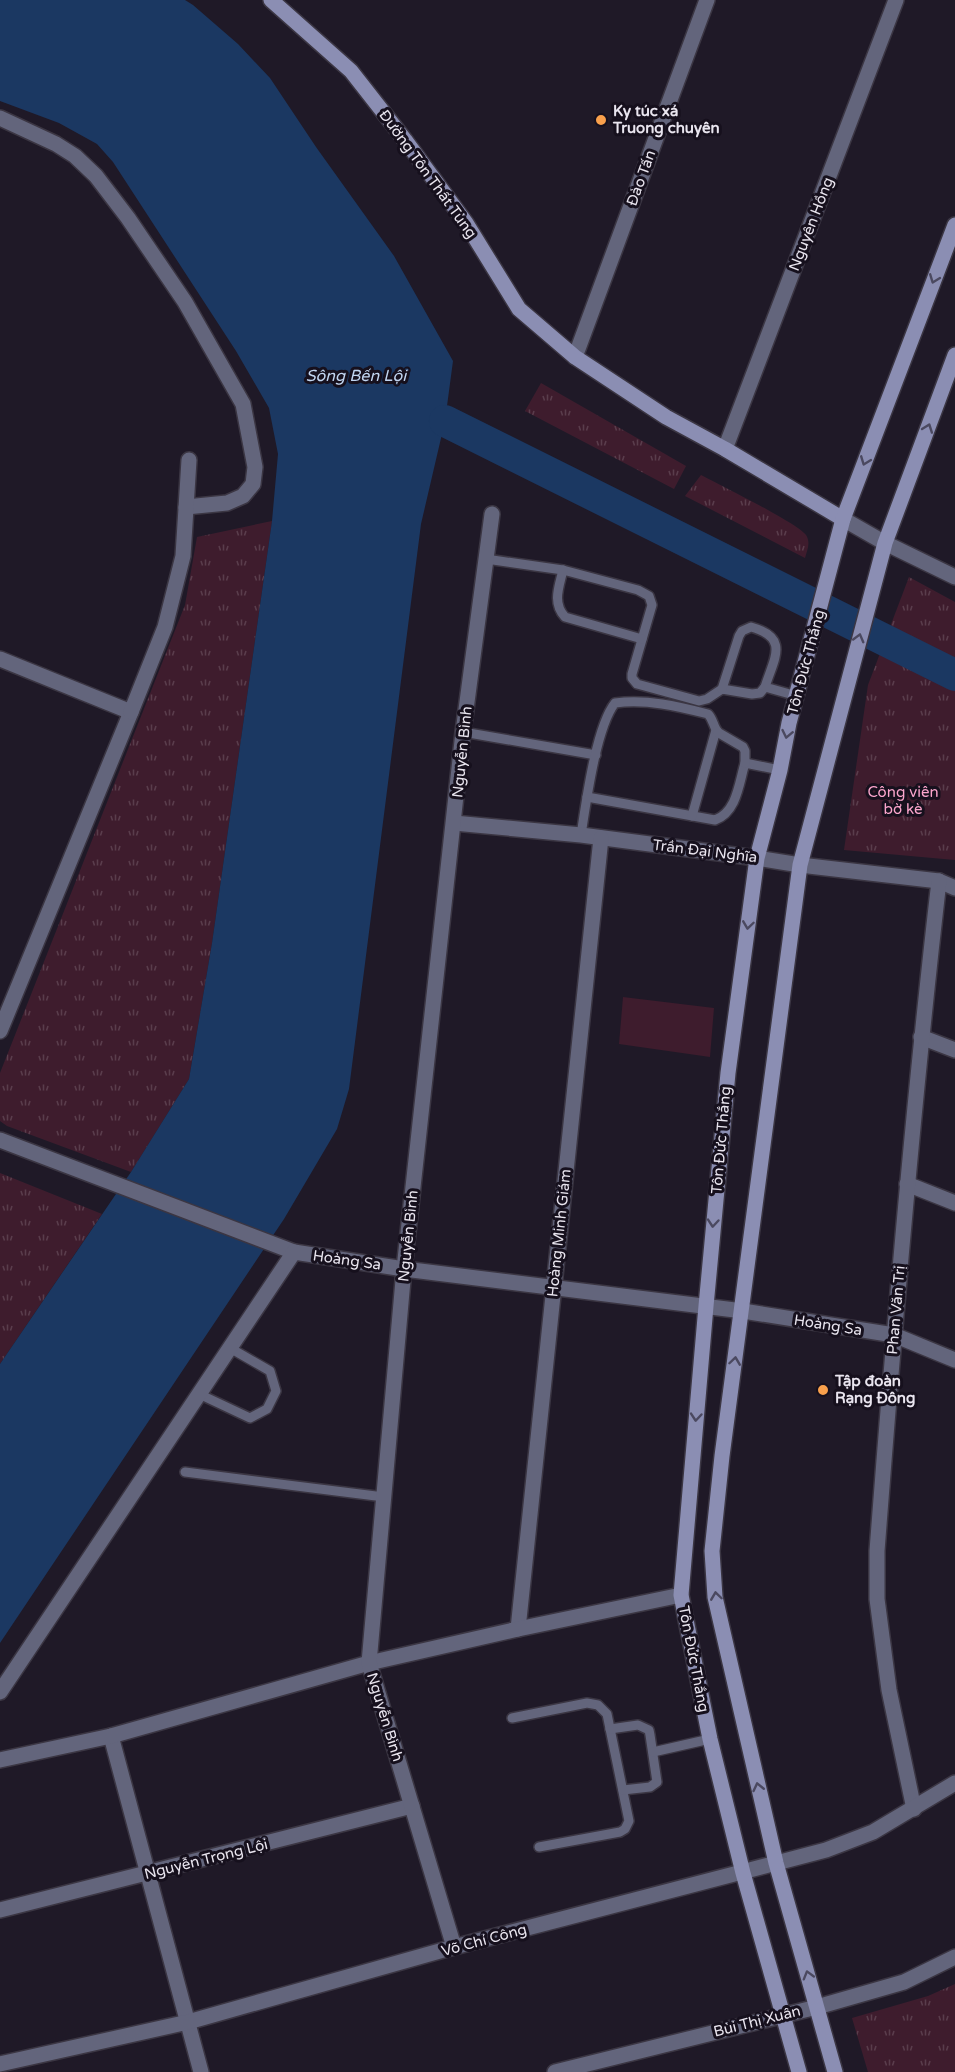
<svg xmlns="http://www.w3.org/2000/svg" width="955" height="2072" viewBox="0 0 955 2072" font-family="'Varela Round',sans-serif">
<defs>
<pattern id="grass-tufts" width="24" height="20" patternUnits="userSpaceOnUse" patternTransform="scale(1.5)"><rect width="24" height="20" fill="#3e1c2d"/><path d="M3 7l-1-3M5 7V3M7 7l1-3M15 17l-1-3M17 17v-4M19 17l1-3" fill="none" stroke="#5a3d4c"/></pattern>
</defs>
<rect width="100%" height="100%" fill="#1f1927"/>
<g fill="url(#grass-tufts)">
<polygon points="541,383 686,466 674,489 525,411"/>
<path d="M701 475C718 484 799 524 806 535 811 543 807 550 805 558L685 496Z"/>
<polygon points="272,521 212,943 189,1079 131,1172 7,1126 0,1121 0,1073 185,605 197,537"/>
<polygon points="909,577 955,602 955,860 844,850 868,685"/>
<polygon points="0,1173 102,1214 0,1364"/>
<polygon points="955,1984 955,2072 868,2072 852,2018 928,1996"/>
</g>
<polygon fill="#3e1c2d" points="623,997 714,1008 710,1057 619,1044"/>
<polygon fill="#1b3862" points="0,0 185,0 193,5 238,44 270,78 316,147 394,256 453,361 445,421 421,524 349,1089 337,1129 284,1219 0,1643 0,1364 131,1172 189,1079 212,943 272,521 278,454 269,408 236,351 113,162 97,144 59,123 0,101"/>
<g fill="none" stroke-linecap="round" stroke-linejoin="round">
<polyline stroke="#1b3862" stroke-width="32" points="445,421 955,675"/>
<g stroke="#3b3643" stroke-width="12">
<g id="lane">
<polyline points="486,559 563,570 638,590 649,596 652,605 632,674 632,678 637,684 699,701 707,699 722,689 752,694 760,693 765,687"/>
<path d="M563 570C559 587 552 603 565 617L642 639"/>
<path d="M722 689 739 636 742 631 751 627C790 638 774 658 765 687L797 696"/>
<polyline points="463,732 596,755"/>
<path d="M587 797 715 820C737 812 739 783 745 763L780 770"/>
<polyline points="692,816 716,730"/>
<path d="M581 835C586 803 596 727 615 703 647 699 677 706 708 714 714 720 713 728 719 733L743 747 745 751V763"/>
<polyline points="199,1394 250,1418 267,1409 276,1391 270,1371 230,1348"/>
<polyline points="185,1472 384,1497"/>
<polyline points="512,1718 587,1703 598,1705 607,1714 629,1821 625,1829 620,1832 539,1847"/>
<polyline points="610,1729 638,1725 649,1730 650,1735 657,1782 650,1787 623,1790"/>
<polyline points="653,1752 710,1739"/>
</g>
</g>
<g stroke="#3b3643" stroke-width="18">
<g id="street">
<polyline points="0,118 56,144 75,156 96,176 128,218 185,302 243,404 255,467 253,484 243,496 227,503 186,507"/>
<polyline points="575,357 707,0"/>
<polyline points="725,449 896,0"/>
<polyline points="843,519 885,543 955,577"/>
<polyline points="0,659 131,712 0,1031"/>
<polyline points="131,712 165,627 183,556 189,460"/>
<polyline points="454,823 581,835 757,858 800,865 939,881 955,888"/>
<polyline points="921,1037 955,1050"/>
<polyline points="0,1140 294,1252"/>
<polyline points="907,1184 955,1203"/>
<polyline points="518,1629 601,838"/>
<polyline points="0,1692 294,1252 404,1269 743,1311 894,1335 955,1360"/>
<polyline points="111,1736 201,2072"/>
<polyline points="0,1760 111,1736 369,1663 518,1629 681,1595"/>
<path d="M914 1809 889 1690 877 1599V1551C894 1327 913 1104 939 881"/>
<polyline points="0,1910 412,1806"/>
<polyline points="454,1947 369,1663 404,1269 463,732 492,514"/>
<polyline points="0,2064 188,2022 454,1947 826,1850 873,1832 955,1783"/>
<polyline points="555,2072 817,2007 904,1982 955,1957"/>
</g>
</g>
<g stroke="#3b3643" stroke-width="18">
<g id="secondary">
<polyline points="271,0 351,71 405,140 466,223 519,309 575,357 666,417 725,449 843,519"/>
<polyline points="799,2072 743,1873 710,1739 681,1595 706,1306 728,1073 757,858 780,770 789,723 843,519 955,225"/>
<polyline points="835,2072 776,1863 715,1597 712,1551 722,1456 800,865 885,543 955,355"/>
</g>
</g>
<use href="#lane" stroke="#63657c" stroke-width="9"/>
<use href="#street" stroke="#63657c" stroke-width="15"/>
<use href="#secondary" stroke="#8b8eb3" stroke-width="15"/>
</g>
<defs><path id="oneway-chevron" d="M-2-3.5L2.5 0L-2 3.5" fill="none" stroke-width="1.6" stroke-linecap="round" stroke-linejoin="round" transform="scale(1.5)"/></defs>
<g stroke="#4b4960">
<use href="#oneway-chevron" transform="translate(934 279) rotate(111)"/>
<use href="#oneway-chevron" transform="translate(928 428) rotate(-70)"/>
<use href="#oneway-chevron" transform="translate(865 461) rotate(111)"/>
<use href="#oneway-chevron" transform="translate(859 638) rotate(-75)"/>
<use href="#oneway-chevron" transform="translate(787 734) rotate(102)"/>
<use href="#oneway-chevron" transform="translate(748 925) rotate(98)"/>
<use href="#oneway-chevron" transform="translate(713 1223) rotate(95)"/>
<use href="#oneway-chevron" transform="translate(735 1361) rotate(-82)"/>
<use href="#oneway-chevron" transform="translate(696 1417) rotate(95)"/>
<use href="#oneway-chevron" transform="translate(716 1596) rotate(-98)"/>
<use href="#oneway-chevron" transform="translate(758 1787) rotate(-103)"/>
<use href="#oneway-chevron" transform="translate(808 1975) rotate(-106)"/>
</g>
<g fill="#f9a04c" stroke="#16101d" stroke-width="2">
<circle cx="601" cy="120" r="6"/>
<circle cx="823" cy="1390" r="6"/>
</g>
<g text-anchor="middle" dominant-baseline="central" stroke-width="6" stroke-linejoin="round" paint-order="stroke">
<g font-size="15" font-weight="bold" fill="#e9e5ef" stroke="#16101d" text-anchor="start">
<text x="613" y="111">Ky túc xá<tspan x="613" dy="17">Truong chuyên</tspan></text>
<text x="835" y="1381">Tập đoàn<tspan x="835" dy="17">Rạng Đông</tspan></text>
</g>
<g font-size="15" fill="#e9e5ef" stroke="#16101d">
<text transform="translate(428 174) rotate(54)">Đường Tôn Thất Tùng</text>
<text transform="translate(641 178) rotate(-70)">Đào Tấn</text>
<text transform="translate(811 224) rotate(-69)">Nguyên Hồng</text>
<text transform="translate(806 662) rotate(-75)">Tôn Đức Thắng</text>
<text transform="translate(462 752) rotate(-84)">Nguyễn Bình</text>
<text transform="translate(705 851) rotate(7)">Trần Đại Nghĩa</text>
<text transform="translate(721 1140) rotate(-85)">Tôn Đức Thắng</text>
<text transform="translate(559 1233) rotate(-84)">Hoàng Minh Giám</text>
<text transform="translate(408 1236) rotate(-84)">Nguyễn Bình</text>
<text transform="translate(347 1260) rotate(8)">Hoàng Sa</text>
<text transform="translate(896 1310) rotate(-85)">Phan Văn Trị</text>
<text transform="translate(828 1325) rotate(9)">Hoàng Sa</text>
<text transform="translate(694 1659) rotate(79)">Tôn Đức Thắng</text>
<text transform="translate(385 1717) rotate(73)">Nguyễn Bình</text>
<text transform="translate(206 1859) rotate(-14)">Nguyễn Trọng Lội</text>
<text transform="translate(484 1940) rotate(-15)">Võ Chí Công</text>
<text transform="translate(757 2021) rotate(-14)">Bùi Thị Xuân</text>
</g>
<g font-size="15" fill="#fba5cc" stroke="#16101d">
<text x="903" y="792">Công viên<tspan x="903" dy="17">bờ kè</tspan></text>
</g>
<g font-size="16" font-style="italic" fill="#c1d5f1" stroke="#16101d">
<text x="356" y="376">Sông Bến Lội</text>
</g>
</g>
</svg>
